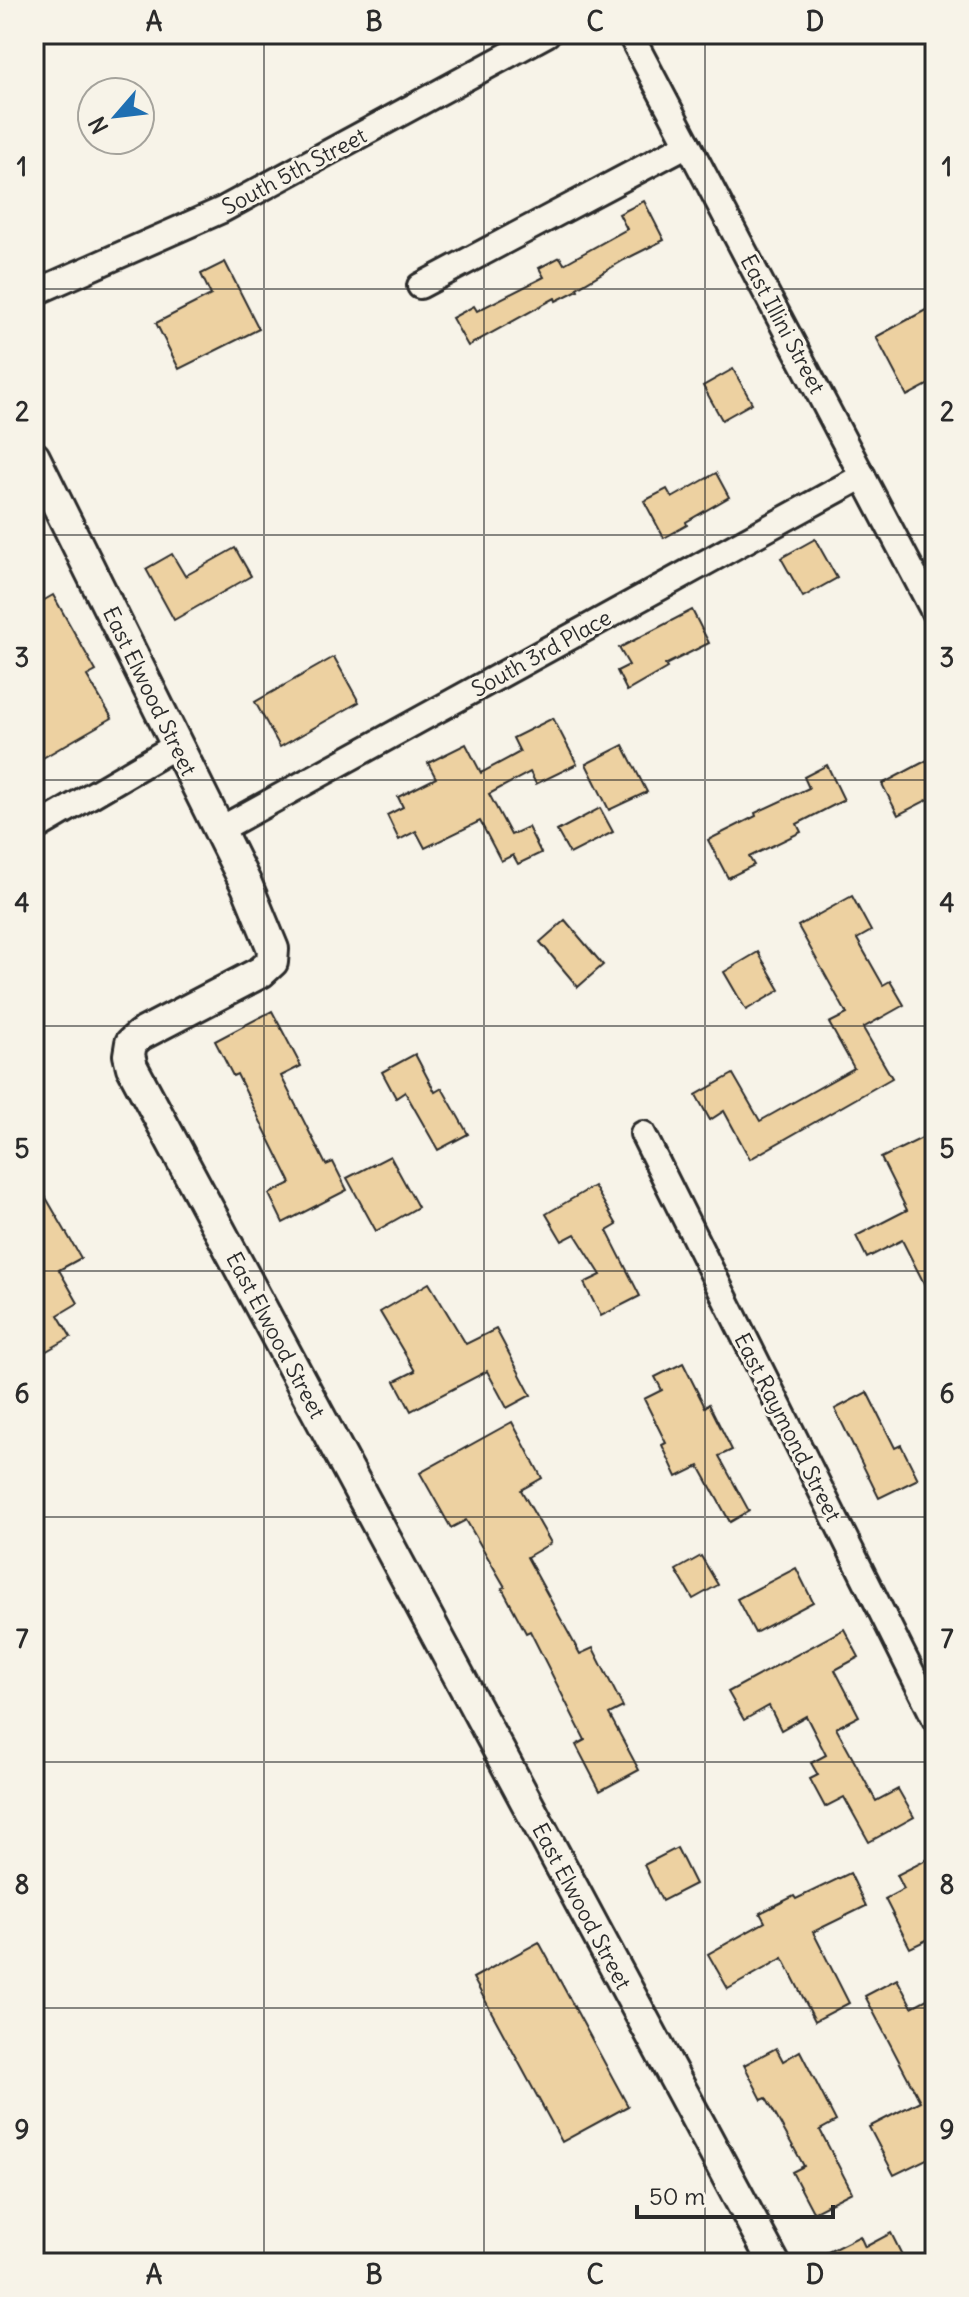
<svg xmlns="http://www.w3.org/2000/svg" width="969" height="2297" viewBox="0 0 969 2297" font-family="Delius,sans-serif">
<rect width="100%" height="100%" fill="#f7f3e8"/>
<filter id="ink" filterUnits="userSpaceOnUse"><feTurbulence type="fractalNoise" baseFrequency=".0125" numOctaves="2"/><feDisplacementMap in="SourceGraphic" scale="16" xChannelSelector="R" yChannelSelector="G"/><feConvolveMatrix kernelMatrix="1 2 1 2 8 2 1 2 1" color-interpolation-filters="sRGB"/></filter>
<g filter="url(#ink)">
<g fill="#edd1a1" stroke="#2b2b2b" stroke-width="2">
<polygon points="644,201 664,240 624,260 577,288 578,290 556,301 555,298 468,346 452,318 474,306 477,311 544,277 539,268 560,257 564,264 627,229 619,214"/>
<polygon points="225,262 259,329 179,369 156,323 211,295 201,274"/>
<polygon points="935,305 935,381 907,396 876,337"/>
<polygon points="733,369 752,403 722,420 703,386"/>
<polygon points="716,473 729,497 686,522 687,525 664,538 644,501 667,489 672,498"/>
<polygon points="815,539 837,578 803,597 781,558"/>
<polygon points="235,548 251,576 174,620 146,569 172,554 185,576"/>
<polygon points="53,595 96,671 87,676 112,718 34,763 34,606"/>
<polygon points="692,610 709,643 665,665 667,668 627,691 617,671 629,665 619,648"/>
<polygon points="334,657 359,702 280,747 255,702"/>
<polygon points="553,718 577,764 536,784 530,772 489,794 511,835 528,827 541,853 518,864 513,855 501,861 480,821 425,848 416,831 399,840 387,815 403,807 398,797 436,778 428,763 466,744 481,773 520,752 513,738"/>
<polygon points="623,745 647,792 609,810 586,764"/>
<polygon points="935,756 935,796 898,815 882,784"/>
<polygon points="827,765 844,800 797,824 801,832 749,857 754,865 728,878 708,840 756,816 755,813 809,788 804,777"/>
<polygon points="600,808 613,832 570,854 557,831"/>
<polygon points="852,896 871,931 857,939 883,985 890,981 904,1005 863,1028 892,1078 750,1159 724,1111 710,1120 696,1095 733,1074 760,1121 854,1068 829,1023 847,1014 798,926"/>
<polygon points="565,920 603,965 578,987 540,942"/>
<polygon points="758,952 780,990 746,1010 724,972"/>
<polygon points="272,1011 301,1066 281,1076 326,1165 333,1162 347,1190 283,1223 269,1194 291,1183 237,1074 233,1076 215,1041"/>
<polygon points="415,1054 435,1092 442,1088 468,1134 438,1150 405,1092 396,1098 382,1072"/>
<polygon points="928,1135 935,1149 935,1305 902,1240 867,1258 856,1236 907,1210 881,1158"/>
<polygon points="390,1156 418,1207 376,1231 347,1178"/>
<polygon points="34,1177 81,1258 59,1270 78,1303 58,1315 71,1337 34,1358"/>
<polygon points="594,1186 617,1225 607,1231 640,1296 601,1316 584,1283 601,1275 575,1234 562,1241 546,1214"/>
<polygon points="429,1283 466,1344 496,1329 531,1395 507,1408 487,1371 411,1411 395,1381 415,1371 380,1312"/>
<polygon points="683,1363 705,1407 709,1404 732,1450 719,1456 749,1511 730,1522 699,1466 677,1477 662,1445 666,1443 644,1399 662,1390 655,1377"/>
<polygon points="867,1392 895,1448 901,1445 918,1479 879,1498 835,1409"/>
<polygon points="512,1422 542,1478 521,1490 551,1543 527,1557 580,1654 593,1648 623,1707 609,1714 639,1770 600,1791 576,1745 585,1740 530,1631 526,1633 502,1588 505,1587 466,1520 451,1528 420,1473"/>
<polygon points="701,1556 718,1585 693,1599 676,1570"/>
<polygon points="796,1568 813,1602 755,1633 737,1599"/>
<polygon points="844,1629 859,1657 835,1670 859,1716 836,1728 876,1801 898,1789 914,1817 869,1842 844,1797 825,1807 810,1779 818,1775 811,1763 826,1755 806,1716 781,1730 769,1706 744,1720 728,1692"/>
<polygon points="677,1848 695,1884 662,1901 644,1865"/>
<polygon points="928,1859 935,1873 935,1936 910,1948 885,1899 904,1889 897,1875"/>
<polygon points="850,1873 866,1906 813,1932 849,2003 815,2021 783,1958 728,1989 708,1954 765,1922 760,1913 794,1896 796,1899"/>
<polygon points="539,1942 628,2106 562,2142 473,1978"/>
<polygon points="897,1979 912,2007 935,1995 935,2155 894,2175 869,2127 920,2101 865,1996"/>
<polygon points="776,2048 783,2061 800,2051 836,2121 820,2130 852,2192 813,2212 792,2172 804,2166 766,2098 762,2100 744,2065"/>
<polygon points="891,2233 906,2263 806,2263 860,2236 865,2247"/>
</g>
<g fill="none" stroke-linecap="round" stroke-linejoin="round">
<g stroke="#2b2b2b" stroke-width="30">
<g id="minor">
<polyline points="630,34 935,614"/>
<polyline points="420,286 688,144"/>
<polyline points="34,293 222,210 547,34"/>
<polyline points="34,829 177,745"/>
<polyline points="219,830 863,476"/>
<polyline points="643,1134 935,1719"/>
</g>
</g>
<g stroke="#2b2b2b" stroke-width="36">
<polyline id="tertiary" points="34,457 247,886 273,949 272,962 261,972 140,1035 131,1043 129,1055 132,1067 774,2263"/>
</g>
<use href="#minor" stroke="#f7f3e8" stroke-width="24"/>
<use href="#tertiary" stroke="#f7f3e8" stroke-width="30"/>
</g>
</g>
<path fill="none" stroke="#2b2b2b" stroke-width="2" stroke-opacity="0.55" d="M264 34V2263M484 34V2263M705 34V2263M34 289H935M34 535H935M34 780H935M34 1026H935M34 1271H935M34 1517H935M34 1762H935M34 2008H935"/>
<g text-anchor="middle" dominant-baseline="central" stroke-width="6" stroke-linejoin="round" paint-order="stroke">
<g font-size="22" fill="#2b2b2b" stroke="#f7f3e8">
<text transform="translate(294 171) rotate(-28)">South 5th Street</text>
<text transform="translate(783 324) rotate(62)">East Illini Street</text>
<text transform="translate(541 653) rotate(-29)">South 3rd Place</text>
<text transform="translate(150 691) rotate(64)">East Elwood Street</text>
<text transform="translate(276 1335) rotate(62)">East Elwood Street</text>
<text transform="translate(788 1427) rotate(63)">East Raymond Street</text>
<text transform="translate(582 1906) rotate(62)">East Elwood Street</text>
</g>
</g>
<rect width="969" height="2297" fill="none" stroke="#f7f3e8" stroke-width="88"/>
<g transform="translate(116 116) rotate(242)"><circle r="38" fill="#f7f3e8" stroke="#a5a39c" stroke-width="2"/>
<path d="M0-6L14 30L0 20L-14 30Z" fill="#1f6fb2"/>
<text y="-12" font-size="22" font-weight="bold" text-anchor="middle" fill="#2b2b2b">N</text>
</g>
<path d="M637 2205v12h196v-12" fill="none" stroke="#2b2b2b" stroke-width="4"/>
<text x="649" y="2205" font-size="24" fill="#2b2b2b" stroke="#f7f3e8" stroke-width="6" paint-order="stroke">50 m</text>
<rect x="44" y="44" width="881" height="2209" fill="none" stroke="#2b2b2b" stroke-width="3"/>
<g font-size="26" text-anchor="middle" font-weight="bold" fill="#2b2b2b">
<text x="154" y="31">A</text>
<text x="374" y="31">B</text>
<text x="595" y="31">C</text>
<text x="815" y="31">D</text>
<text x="22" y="176">1</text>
<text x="947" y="176">1</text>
<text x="22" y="421">2</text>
<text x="947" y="421">2</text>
<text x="22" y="667">3</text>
<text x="947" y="667">3</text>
<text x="22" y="912">4</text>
<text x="947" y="912">4</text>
<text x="22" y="1158">5</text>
<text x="947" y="1158">5</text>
<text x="22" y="1403">6</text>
<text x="947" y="1403">6</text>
<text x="22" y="1648">7</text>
<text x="947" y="1648">7</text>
<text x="22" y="1894">8</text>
<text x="947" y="1894">8</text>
<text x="22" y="2139">9</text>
<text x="947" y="2139">9</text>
<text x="154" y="2284">A</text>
<text x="374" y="2284">B</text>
<text x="595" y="2284">C</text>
<text x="815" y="2284">D</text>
</g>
</svg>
